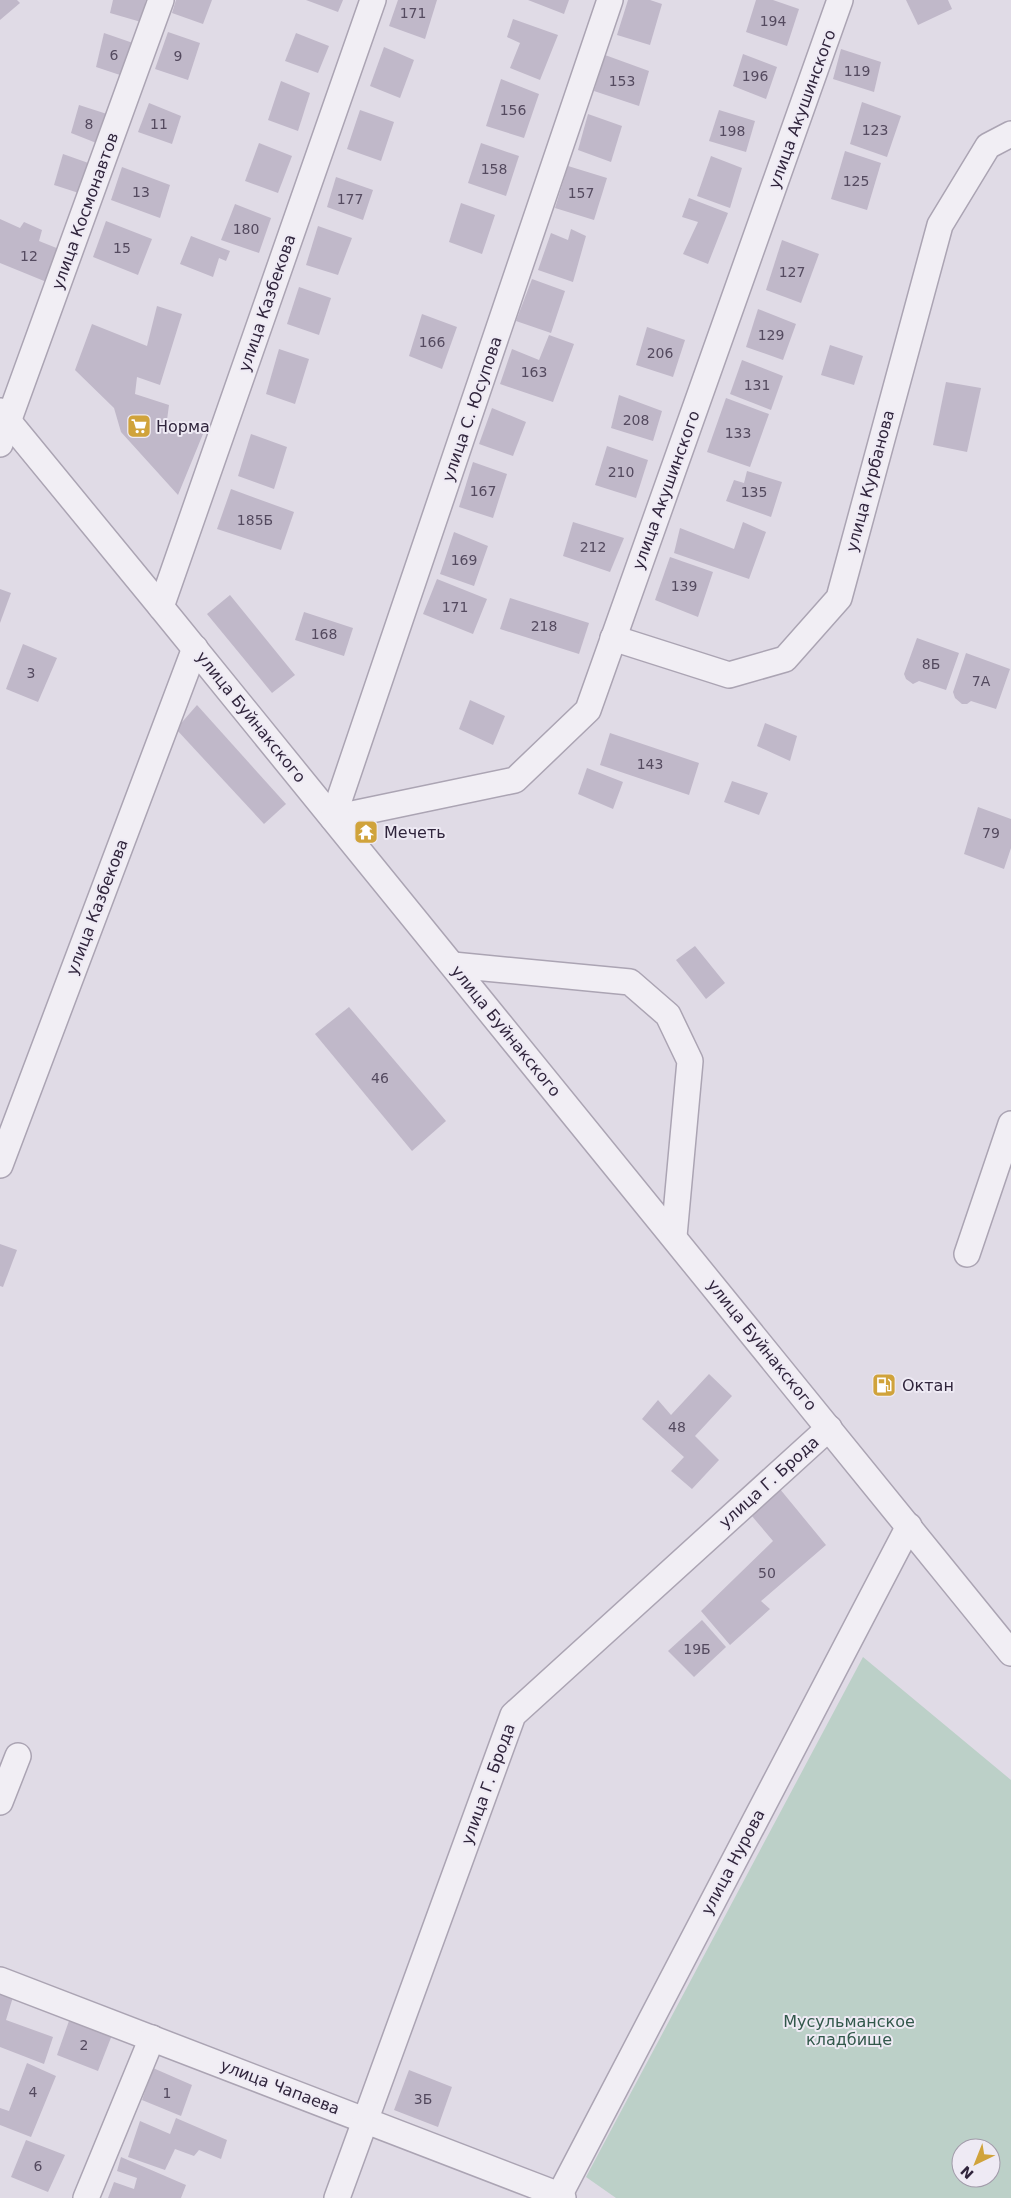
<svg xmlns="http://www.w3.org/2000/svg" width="1011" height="2198" viewBox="0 0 1011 2198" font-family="'DejaVu Sans',sans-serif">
<rect width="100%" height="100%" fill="#e0dbe6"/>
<path fill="#bcd0c8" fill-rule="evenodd" d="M863 1657 1011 1780V2198H616L586 2177ZM961 2148H991V2178H961Z"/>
<g fill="#c0b8c9">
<polygon points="0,0 17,0 20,3 0,20"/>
<polygon points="113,0 146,0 141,22 110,13"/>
<polygon points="176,0 212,0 203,24 172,13"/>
<polygon points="306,0 343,0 338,12"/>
<polygon points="398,0 437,0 425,39 389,26"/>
<polygon points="528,0 569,0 564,14"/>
<polygon points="628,0 650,0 662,4 650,45 617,35"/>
<polygon points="756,0 773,0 799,9 787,46 746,32"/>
<polygon points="906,0 948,0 952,9 918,25"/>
<polygon points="513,19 558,35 540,80 510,68 520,43 507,37"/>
<polygon points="168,32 200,43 188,80 155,69"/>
<polygon points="104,33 133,43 123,76 96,67"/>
<polygon points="296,33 329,46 318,73 285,61"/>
<polygon points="384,47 414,60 400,98 370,86"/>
<polygon points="841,49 881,62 874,92 833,79"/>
<polygon points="743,54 777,67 766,99 733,86"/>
<polygon points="605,55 649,71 639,106 594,91"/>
<polygon points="501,79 539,94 524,138 486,126"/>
<polygon points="281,81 310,93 298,131 268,120"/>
<polygon points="862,102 901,116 887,157 850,144"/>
<polygon points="149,103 181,116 172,144 138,132"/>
<polygon points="79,105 107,114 99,144 71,133"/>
<polygon points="360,110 394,122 381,161 347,149"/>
<polygon points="719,110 755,121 746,152 709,141"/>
<polygon points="588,114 622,126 611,162 578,150"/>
<polygon points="259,143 292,156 278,193 245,181"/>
<polygon points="481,143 519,156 506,196 468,183"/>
<polygon points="845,151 881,163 867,210 831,199"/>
<polygon points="63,154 94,165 85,195 54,185"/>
<polygon points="711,156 742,168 730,208 697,196"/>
<polygon points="568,166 607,178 594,220 555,208"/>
<polygon points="122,167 170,185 160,218 111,200"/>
<polygon points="336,177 373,190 363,220 327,207"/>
<polygon points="689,198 728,213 708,264 683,254 698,222 682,217"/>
<polygon points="461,203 495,215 482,254 449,242"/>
<polygon points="235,204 271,218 259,253 221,240"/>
<polygon points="0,219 20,228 24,222 42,230 39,241 59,249 49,283 0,263"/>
<polygon points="106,221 152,239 138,275 93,257"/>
<polygon points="318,226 352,238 338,275 306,265"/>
<polygon points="571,229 586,236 573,282 538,270 551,233 568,240"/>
<polygon points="191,236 230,251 226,261 219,258 213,277 180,264"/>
<polygon points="782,240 819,254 801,303 766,290"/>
<polygon points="532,279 565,291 551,333 516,321"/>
<polygon points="299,287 331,298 319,335 287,324"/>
<polygon points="157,306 182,314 160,385 137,377 135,394 169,405 167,420 205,429 178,495 121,432 114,408 75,370 92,324 147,346"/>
<polygon points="758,309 796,324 783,360 746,347"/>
<polygon points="422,314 457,327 442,369 409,356"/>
<polygon points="647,327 685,340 673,377 636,365"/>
<polygon points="549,335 574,344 553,402 500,384 512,349 539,360"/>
<polygon points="830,345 863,356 854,385 821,375"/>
<polygon points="279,349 309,359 295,404 266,394"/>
<polygon points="742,360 783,376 771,410 730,394"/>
<polygon points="946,382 981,388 967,452 933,445"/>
<polygon points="619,395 662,411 653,441 611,428"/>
<polygon points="726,398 769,414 750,467 707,452"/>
<polygon points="492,408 526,422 513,456 479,444"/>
<polygon points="251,434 287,447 274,489 238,476"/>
<polygon points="607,446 648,460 636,498 595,485"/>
<polygon points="473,462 507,474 493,518 459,507"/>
<polygon points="747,471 782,482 771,517 726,501 734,480 744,483"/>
<polygon points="231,489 294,512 281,550 217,529"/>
<polygon points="573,522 624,538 610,572 563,556"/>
<polygon points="743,522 766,532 749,579 674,553 680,528 734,549"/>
<polygon points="454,532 488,546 474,586 440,574"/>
<polygon points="670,557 713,572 698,617 655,600"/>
<polygon points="437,579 487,599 473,634 423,614"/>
<polygon points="0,589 11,593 0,623"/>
<polygon points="230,595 295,675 272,693 207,614"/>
<polygon points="510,598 589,623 579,654 500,629"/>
<polygon points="304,612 353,628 344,656 295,640"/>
<polygon points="917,638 959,653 946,690 919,681 913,684 906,679 904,674"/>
<polygon points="23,644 57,658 38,702 6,689"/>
<polygon points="966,653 1010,669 996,709 971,701 967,704 962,704 955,698 953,692"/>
<polygon points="470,700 505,716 493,745 459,729"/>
<polygon points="197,705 286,804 264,824 176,729"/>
<polygon points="765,723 797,736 790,761 757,746"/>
<polygon points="610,733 699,763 689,795 600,765"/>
<polygon points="587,768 623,782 613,809 578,794"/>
<polygon points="732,781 768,793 759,815 724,802"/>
<polygon points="978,807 1011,819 1011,848 1004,869 964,854"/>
<polygon points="695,946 725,983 706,999 676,960"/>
<polygon points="349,1007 446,1121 412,1151 315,1034"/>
<polygon points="0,1244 17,1250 3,1287 0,1286"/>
<polygon points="709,1374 732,1396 695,1436 719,1460 692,1489 671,1471 684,1457 642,1419 658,1400 671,1415"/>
<polygon points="775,1483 826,1545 761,1601 770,1609 730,1645 701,1611 773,1541 746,1509"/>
<polygon points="702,1620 726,1647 694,1677 668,1651"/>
<polygon points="0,1992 13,1997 6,2020 53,2037 44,2064 0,2047"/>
<polygon points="70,2018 112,2035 98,2071 57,2055"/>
<polygon points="27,2063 56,2076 31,2137 0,2125 0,2108 9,2111"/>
<polygon points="153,2068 192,2085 181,2116 142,2100"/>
<polygon points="409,2070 452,2087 438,2127 394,2110"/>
<polygon points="176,2118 227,2140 221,2159 199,2150 194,2156 175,2149 165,2170 128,2157 140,2121 170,2134"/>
<polygon points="26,2140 65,2155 48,2192 11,2177"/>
<polygon points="121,2157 186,2185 181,2198 108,2198 114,2182 134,2189 137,2178 117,2171"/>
</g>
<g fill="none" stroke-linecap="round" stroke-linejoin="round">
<g stroke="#aba4b3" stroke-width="28">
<g id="minor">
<polyline points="0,411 161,607 1011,1653"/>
<polyline points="0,444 161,0"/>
<polyline points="161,607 373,0"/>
<polyline points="613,638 729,675 785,659 839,598 940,225 988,146 1011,134"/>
<polyline points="333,818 515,780 588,710 840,0"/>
<polyline points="333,818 610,0"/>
<polyline points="453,965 630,982 668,1015 690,1061 674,1236"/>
<polyline points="0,1165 195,648"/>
<polyline points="967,1254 1011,1124"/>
<polyline points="0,1802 18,1756"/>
<polyline points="0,1980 559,2195 563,2198"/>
<polyline points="86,2198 152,2038"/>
<polyline points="337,2198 513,1715 829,1428"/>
<polyline points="558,2198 909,1526"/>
</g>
</g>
<use href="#minor" stroke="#f1eef4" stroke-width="25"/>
</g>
<defs>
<g id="supermarket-square" transform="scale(1.25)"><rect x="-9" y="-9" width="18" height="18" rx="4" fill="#d0a33b" stroke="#eeeaf4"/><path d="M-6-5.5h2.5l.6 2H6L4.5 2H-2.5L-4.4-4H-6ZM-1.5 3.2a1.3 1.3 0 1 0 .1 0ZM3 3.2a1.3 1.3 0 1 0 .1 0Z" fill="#fff"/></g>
<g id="temple-square" transform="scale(1.25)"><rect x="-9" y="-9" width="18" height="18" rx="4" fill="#d0a33b" stroke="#eeeaf4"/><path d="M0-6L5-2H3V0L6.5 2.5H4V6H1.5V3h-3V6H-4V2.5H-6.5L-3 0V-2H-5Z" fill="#fff"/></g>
<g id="fuel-square" transform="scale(1.25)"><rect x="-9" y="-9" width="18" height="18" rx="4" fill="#d0a33b" stroke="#eeeaf4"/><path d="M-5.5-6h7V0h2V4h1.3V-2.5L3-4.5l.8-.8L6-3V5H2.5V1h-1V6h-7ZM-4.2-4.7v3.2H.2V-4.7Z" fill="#fff"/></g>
</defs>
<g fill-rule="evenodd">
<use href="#supermarket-square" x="139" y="426"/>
<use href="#temple-square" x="366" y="832"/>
<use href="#fuel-square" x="884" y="1385"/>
</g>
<g text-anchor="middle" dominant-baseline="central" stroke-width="4" stroke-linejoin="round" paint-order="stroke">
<g font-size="14" fill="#544a5f">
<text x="413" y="13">171</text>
<text x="773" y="21">194</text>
<text x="114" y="55">6</text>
<text x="178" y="56">9</text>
<text x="857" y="71">119</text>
<text x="755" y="76">196</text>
<text x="622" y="81">153</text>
<text x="513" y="110">156</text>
<text x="89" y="124">8</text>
<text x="159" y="124">11</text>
<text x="875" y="130">123</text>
<text x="732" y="131">198</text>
<text x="494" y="169">158</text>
<text x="856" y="181">125</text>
<text x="141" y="192">13</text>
<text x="581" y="193">157</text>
<text x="350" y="199">177</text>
<text x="246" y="229">180</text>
<text x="122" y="248">15</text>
<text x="29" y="256">12</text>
<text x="792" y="272">127</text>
<text x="771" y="335">129</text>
<text x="432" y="342">166</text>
<text x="660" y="353">206</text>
<text x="534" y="372">163</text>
<text x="757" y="385">131</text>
<text x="636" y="420">208</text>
<text x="738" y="433">133</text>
<text x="621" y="472">210</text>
<text x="483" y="491">167</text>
<text x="754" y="492">135</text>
<text x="255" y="520">185Б</text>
<text x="593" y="547">212</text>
<text x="464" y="560">169</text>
<text x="684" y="586">139</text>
<text x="455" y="607">171</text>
<text x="544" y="626">218</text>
<text x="324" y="634">168</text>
<text x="931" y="664">8Б</text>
<text x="31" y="673">3</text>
<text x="981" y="681">7А</text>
<text x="650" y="764">143</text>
<text x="991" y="833">79</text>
<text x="380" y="1078">46</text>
<text x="677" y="1427">48</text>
<text x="767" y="1573">50</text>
<text x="697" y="1649">19Б</text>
<text x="84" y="2045">2</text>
<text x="33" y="2092">4</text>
<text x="167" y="2093">1</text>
<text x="423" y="2099">3Б</text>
<text x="38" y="2166">6</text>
</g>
<g font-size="16" fill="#30253c" stroke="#eeeaf4">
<text transform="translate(802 109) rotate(-70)">улица Акушинского</text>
<text transform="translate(85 211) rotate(-70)">улица Космонавтов</text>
<text transform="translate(267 303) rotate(-71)">улица Казбекова</text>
<text transform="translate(472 409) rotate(-71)">улица С. Юсупова</text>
<text transform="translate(870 481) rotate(-75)">улица Курбанова</text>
<text transform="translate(666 490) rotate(-70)">улица Акушинского</text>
<text transform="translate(251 717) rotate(51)">улица Буйнакского</text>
<text transform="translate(97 907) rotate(-69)">улица Казбекова</text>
<text transform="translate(506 1031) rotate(51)">улица Буйнакского</text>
<text transform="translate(762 1345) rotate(51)">улица Буйнакского</text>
<text transform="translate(769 1482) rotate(-42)">улица Г. Брода</text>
<text transform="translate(488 1784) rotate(-70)">улица Г. Брода</text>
<text transform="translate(733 1862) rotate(-62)">улица Нурова</text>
<text transform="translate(280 2087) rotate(21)">улица Чапаева</text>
</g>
<g font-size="16" fill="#30253c" stroke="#eeeaf4" text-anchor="start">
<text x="156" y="426">Норма</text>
<text x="384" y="832">Мечеть</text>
<text x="902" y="1385">Октан</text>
</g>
<g font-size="16" fill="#32584b" stroke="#eeeaf4">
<text x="849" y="2021">Мусульманское<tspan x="849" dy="18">кладбище</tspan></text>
</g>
</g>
<g transform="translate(976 2163) rotate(223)"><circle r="24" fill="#eeeaf4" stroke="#a29baa"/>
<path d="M0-4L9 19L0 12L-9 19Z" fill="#d0a33b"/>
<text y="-8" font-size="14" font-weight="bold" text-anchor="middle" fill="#30253c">N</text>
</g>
</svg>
